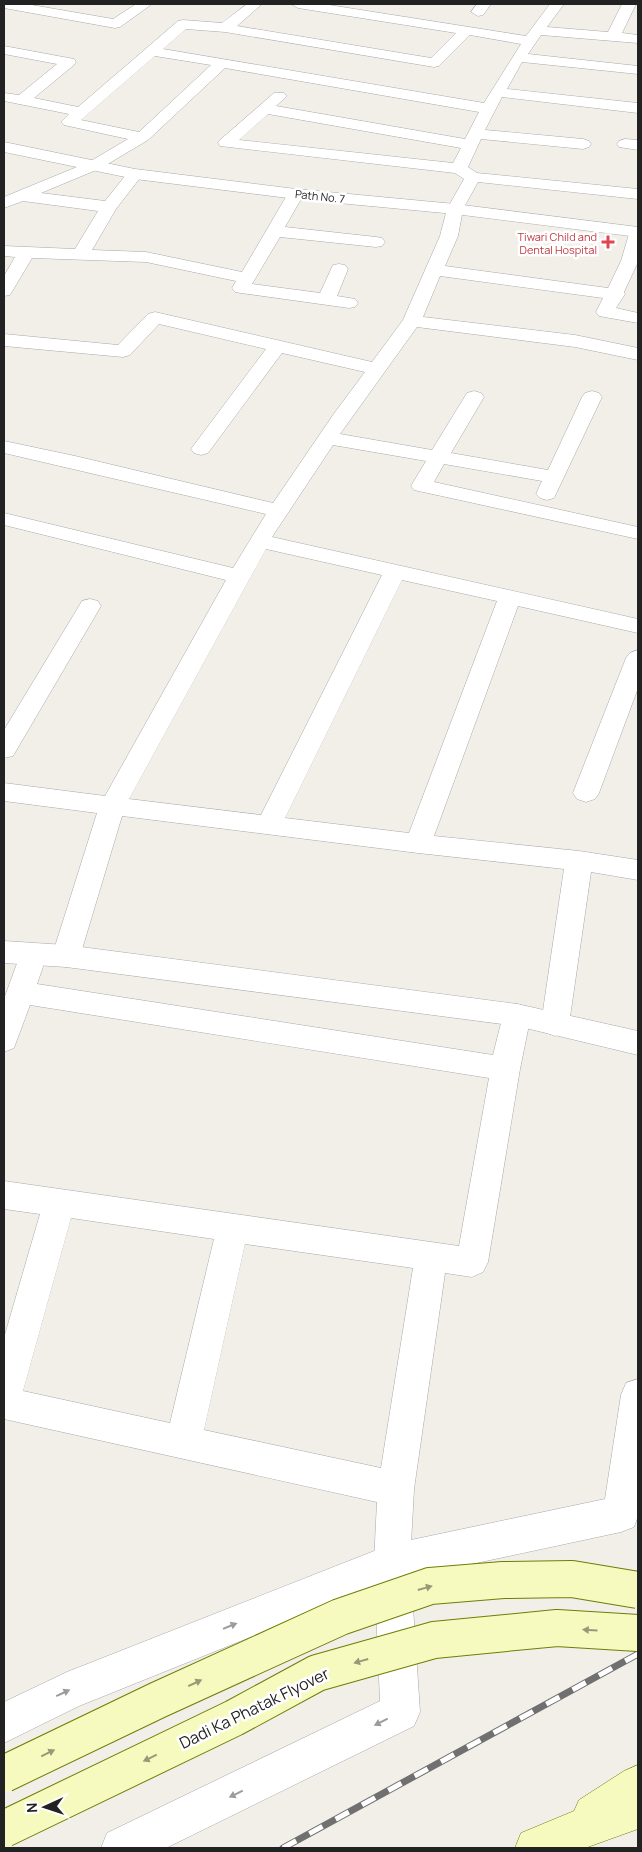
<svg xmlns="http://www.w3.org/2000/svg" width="642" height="1852" viewBox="0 0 642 1852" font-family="Manrope,sans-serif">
<rect width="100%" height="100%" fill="#f2efe9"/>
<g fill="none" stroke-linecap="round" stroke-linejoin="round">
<g stroke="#a9a9a9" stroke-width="1">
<g id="minor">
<polygon points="4,4 26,4 113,19 136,4 152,4 120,27 115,28 4,8"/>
<path d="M247 4H262L237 26 431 58 456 33 298 8 291 4H323L526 36 550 4H564L547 27 608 32 622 4H636L622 33 638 35V43L541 35 528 54 638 66V74L522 62 507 89 638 103V113L502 97 485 130 583 139 589 141 591 144 589 147 583 149 481 139 468 167 477 173 638 189V199L478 182 463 209 458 236 445 266 608 288 621 261 629 234 632 230 638 229V262L624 292 625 294 616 308 638 313V323L599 316 596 312 603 298 440 276 423 317 575 335 638 348V360L575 347 417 327 340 434 432 450 467 393 474 391 481 393 484 397 451 453 548 470 582 397 585 393 592 391 599 393 602 397 554 498 547 500 540 498 536 494 542 481 444 464 434 482 638 527V539L414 490 411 486 426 461 333 445 272 537 638 619V633L518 606 434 836 579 851 638 860V880L591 872 569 1024 565 1032 555 1036 545 1032 541 1024 564 869 418 853 122 816 80 956 76 964 66 967 56 964 52 956 97 813 4 801V783L105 796 226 580 4 525V513L233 568 266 514 4 453V441L75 456 273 503 333 415 365 372 282 353 208 453 201 455 194 453 191 449 266 349 159 324 130 355 123 357 4 346V334L118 345 148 314 155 312 372 362 403 320 440 236 447 209 464 179 455 173 220 146 218 143 220 140 274 93H284L287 96 276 106 465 139 479 112 225 68 148 140 101 168 41 193 105 201 129 171H141L143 174 116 209 92 250 146 252 242 272 290 190H302L304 194 285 227 376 237 382 238 385 242 382 246 376 247 280 237 252 284 320 293 333 265 339 264 345 265 348 269 337 296 355 299 358 303 355 307 349 308 241 293 235 292 232 288 236 281 146 262 32 258 10 295 4 296V276L15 257 4 256V246L75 249 98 211 23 201 4 208V197L89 162 128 139 64 125 61 122 69 114 4 101V93L19 95 57 64 4 54V46L74 59 76 62 74 65 34 98 78 107 178 21 183 20 222 23ZM186 29 225 32 434 67 439 66 470 35 521 44 484 103 163 49ZM155 56 211 65 139 132 81 120ZM268 114 461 148 453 163 239 140ZM266 549 382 575 261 815 129 799ZM402 580 497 601 409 833 285 818Z"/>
<polygon points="477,4 491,4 483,15 478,16 471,12"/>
<polygon points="625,139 638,140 638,150 619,147 617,144 619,141"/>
<polygon points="90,599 98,601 101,606 13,756 4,758 4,730 79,606 82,601"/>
<polygon points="638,650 638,688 599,793 595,799 586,802 577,799 573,793 626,658 630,653"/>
<path d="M33 944 43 947 47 955 37 984 493 1055 503 1015 507 1007 517 1004 527 1007 531 1015 520 1069 488 1262 483 1272 472 1277 445 1273 414 1489 410 1562 405 1575 392 1580 379 1575 374 1562 377 1502 4 1419V1338L40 1214 4 1209V1181L459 1246 489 1078 30 1005 14 1048 4 1052V999L23 947ZM71 1218 214 1239 170 1423 23 1391ZM245 1244 413 1268 381 1468 204 1430Z"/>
</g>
</g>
<g stroke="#a9a9a9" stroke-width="1">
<g id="tertiary">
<polygon points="4,142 135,169 296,189 455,204 638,227 638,237 455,214 296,199 135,179 4,152"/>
<polygon points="4,941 66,945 517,1004 638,1031 638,1055 517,1026 66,967 4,963"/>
<polygon points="638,1379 638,1516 634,1527 621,1532 411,1577 420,1712 414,1726 166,1848 101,1848 107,1833 380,1701 375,1587 79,1706 4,1743 4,1702 67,1672 392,1544 605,1499 621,1395 626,1383"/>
</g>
</g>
<g stroke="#707d05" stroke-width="1">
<polygon id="secondary" points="638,1765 638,1829 585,1848 515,1848 521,1833 574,1811 579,1800 624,1771"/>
</g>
<use href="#minor" fill="#fff" fill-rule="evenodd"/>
<use href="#tertiary" fill="#fff" fill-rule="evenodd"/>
<use href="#secondary" fill="#f7fabf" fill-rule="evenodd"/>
<g stroke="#707070" stroke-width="7">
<polyline id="rail" points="283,1848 638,1654"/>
</g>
<use href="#rail" stroke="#fff" stroke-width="5" stroke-dasharray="15" stroke-linecap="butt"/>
<g stroke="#707d05" stroke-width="38" stroke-linecap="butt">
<g id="secondary-bridge">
<polyline points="4,1774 158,1700 340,1617 430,1586 503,1580 572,1579 638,1590"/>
<polyline points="4,1829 234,1718 317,1673 434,1640 557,1628 638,1633"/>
</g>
</g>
<use href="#secondary-bridge" stroke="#f7fabf" stroke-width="36"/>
</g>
<defs><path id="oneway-solid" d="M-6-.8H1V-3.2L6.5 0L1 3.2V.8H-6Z" transform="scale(1.25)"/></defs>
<g fill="#979978">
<use href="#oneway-solid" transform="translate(425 1588) rotate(-16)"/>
<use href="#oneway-solid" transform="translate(590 1630) rotate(-177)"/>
<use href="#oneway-solid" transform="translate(361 1661) rotate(164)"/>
<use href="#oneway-solid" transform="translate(195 1683) rotate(-25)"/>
<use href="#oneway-solid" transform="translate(48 1753) rotate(-26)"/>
<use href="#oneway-solid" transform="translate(150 1758) rotate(154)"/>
</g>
<g fill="#9c9c9c">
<use href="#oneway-solid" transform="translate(230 1626) rotate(-22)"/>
<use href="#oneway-solid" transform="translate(63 1693) rotate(-25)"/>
<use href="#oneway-solid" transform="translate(381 1722) rotate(153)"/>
<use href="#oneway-solid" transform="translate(236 1794) rotate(154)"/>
</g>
<path fill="#e0444e" stroke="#fff" stroke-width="2" d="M605.5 234.5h5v5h5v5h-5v5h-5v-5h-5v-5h5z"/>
<g text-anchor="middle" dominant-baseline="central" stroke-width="5" stroke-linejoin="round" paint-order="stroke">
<g font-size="11" fill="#222" stroke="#fff">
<text transform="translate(320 196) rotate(6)">Path No. 7</text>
</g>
<g font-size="11" fill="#be3a42" stroke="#fff" text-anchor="end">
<text x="597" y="236">Tiwari Child and<tspan x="597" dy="13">Dental Hospital</tspan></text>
</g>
<g font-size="16" fill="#222" stroke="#fff">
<text transform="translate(254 1708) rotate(-26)">Dadi Ka Phatak Flyover</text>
</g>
</g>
<rect width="642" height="1852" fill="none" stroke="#222222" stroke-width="10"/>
<g transform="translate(45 1807) rotate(267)" stroke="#ffffff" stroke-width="4" paint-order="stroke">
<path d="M0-4L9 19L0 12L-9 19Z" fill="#222222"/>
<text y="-8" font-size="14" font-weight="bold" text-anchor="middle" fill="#222222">N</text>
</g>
</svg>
